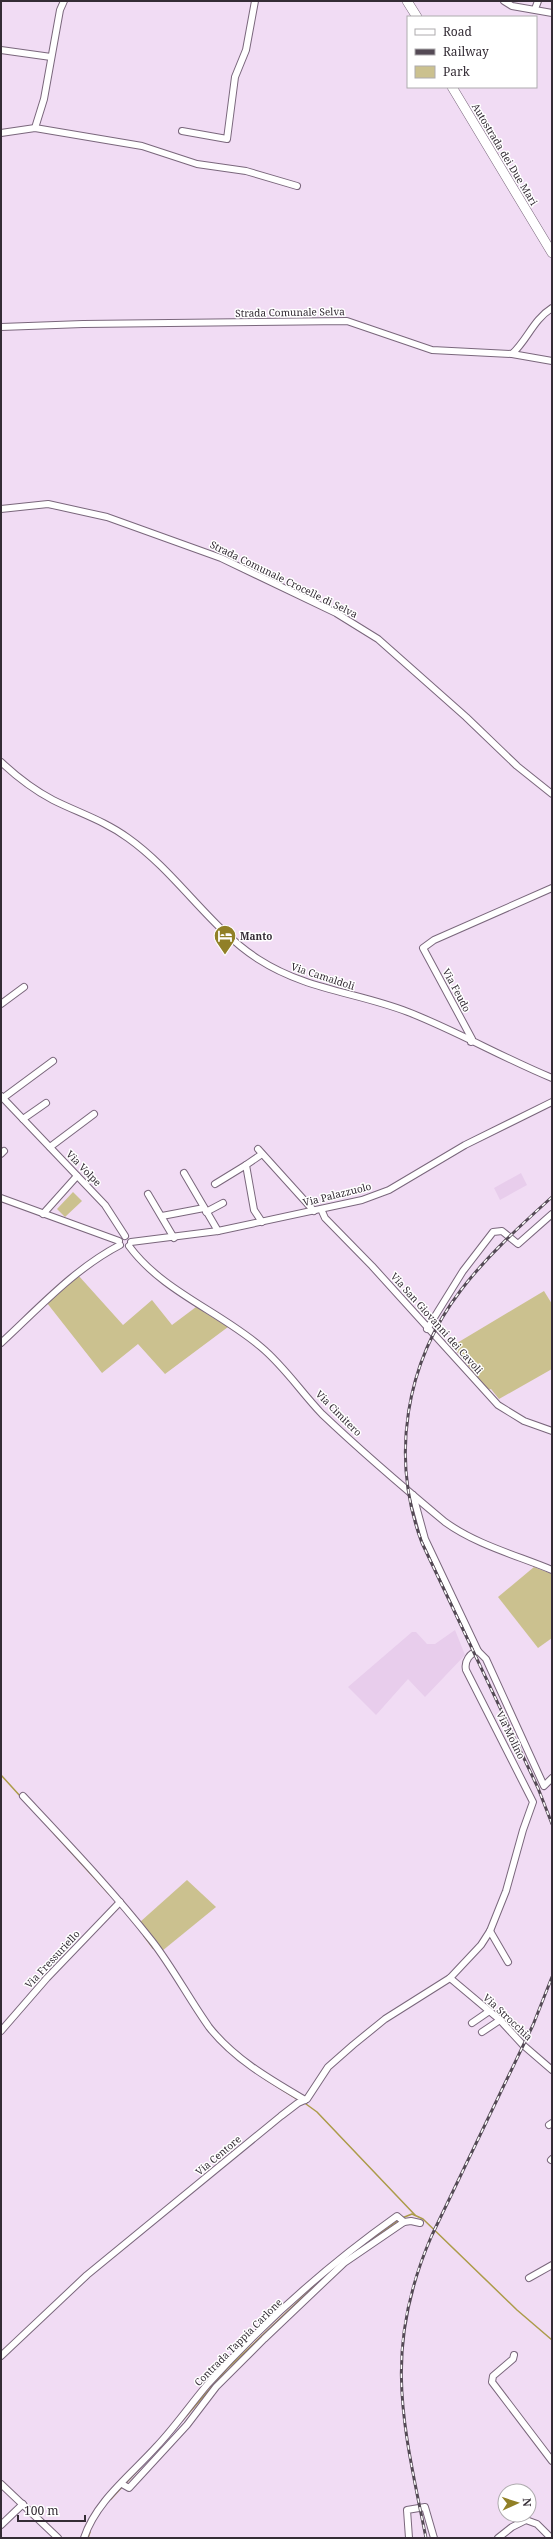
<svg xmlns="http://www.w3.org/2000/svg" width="553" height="2539" viewBox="0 0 553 2539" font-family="'Noto Serif',serif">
<rect width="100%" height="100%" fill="#f1dcf4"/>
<g fill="#e8cdec">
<polygon points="521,1173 527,1185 500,1200 494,1188"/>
<polygon points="455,1630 465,1655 425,1697 408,1679 376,1715 348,1687 412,1632 416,1632 427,1644 435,1644"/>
</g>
<g fill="#cbc18f">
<polygon points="73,1192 82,1201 65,1217 57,1209"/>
<polygon points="78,1275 123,1325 152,1300 172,1325 196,1307 228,1327 165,1374 138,1344 102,1373 47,1303"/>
<polygon points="544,1291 552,1304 552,1369 499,1399 491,1389 488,1390 452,1346"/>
<polygon points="534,1567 552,1574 552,1638 538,1648 498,1597"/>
<polygon points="187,1880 216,1907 162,1951 140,1922"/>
</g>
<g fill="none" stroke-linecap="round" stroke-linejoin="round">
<g stroke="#ac9b49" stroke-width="1.5">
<polyline points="1,1775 21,1797"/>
<polyline points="49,1828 109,1894"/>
<polyline points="144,1936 153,1948"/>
<polyline points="265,2079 297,2099"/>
<polyline points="306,2104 317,2112 415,2215"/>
<polyline points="402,2218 412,2214 423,2219 517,2310 552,2340"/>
<polyline points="361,2247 399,2220"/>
<polyline points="182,2421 227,2369 327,2274"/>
<polyline points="126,2483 141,2467"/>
<polyline points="111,2499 123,2486"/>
<polyline points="88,2538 90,2532"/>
</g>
<g stroke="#7a677c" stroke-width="8">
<g id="minor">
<polyline points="504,1 512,6 552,13"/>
<polyline points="535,9 538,1"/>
<polyline points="1,50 51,57"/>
<polyline points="35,128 44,99 60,10 64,1"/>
<polyline points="182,131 227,139 235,77 246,50 255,1"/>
<polyline points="1,133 35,128 142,146 197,164 246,171 297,186"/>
<path d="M1 327 83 324 347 321 432 350 512 354C528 339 533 320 552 308"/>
<polyline points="512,354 552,361"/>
<polyline points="1,509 48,504 107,517 221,558 336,613 378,639 466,717 517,766 552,794"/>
<path d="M1 762C17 777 34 790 53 800 79 813 105 821 128 838 176 872 210 928 258 959 306 990 356 992 408 1012 457 1031 503 1058 552 1078"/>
<polyline points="1,1004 24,987"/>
<polyline points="471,1042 472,1039 423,948 434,940 552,888"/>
<polyline points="1,1096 105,1205 125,1236"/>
<polyline points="3,1098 53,1061"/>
<polyline points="23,1119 46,1103"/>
<polyline points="50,1147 94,1114"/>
<polyline points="258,1149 314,1211"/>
<polyline points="1,1154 4,1151"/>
<polyline points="184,1173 218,1231"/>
<polyline points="215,1184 246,1165"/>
<polyline points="148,1194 174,1238"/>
<polyline points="1,1198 119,1241"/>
<polyline points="321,1209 325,1218 372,1266 498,1405 524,1421 552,1431"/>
<polyline points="206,1212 223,1203"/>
<polyline points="43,1214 77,1176"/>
<polyline points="162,1216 204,1208"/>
<polyline points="262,1222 254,1210 246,1165 262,1154"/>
<polyline points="131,1242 218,1231 362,1200 389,1190 465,1145 552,1102"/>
<path d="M129 1246C162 1291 219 1311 261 1347 284 1366 301 1392 322 1414 361 1451 403 1487 445 1522 477 1545 516 1555 552 1570"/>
<polyline points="427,1329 463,1271 493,1232 502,1231 518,1244 552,1214"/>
<path d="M1 1343C39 1308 74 1269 120 1245"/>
<polyline points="413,1495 425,1539 478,1651"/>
<path d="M23 1796C67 1843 112 1890 152 1941 173 1968 189 1999 209 2027 234 2059 271 2080 305 2100"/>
<polyline points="490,1931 508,1962"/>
<polyline points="450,1978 500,2020 523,2045 552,2070"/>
<polyline points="472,2023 488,2012"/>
<polyline points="1,2031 47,1978 120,1902"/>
<polyline points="482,2032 500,2020"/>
<polyline points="549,2125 552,2123"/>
<polyline points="551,2160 552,2159"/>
<polyline points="529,2278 552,2265"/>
<polyline points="514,2355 513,2359 493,2376 492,2382 552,2461"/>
<path d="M1 2356 87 2275 281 2116 298 2103 307 2099 328 2067 353 2045 385 2019 450 1978 481 1945 490 1931 506 1891 523 1830 533 1802 466 1670C464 1661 470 1653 478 1651L486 1659 544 1786 552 1778"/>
<polyline points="1,2484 58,2538"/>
<polyline points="122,2484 129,2488 187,2425 216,2387 264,2339 344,2263 404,2222 411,2221 420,2223"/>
<polyline points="1,2525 23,2504"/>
<path d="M84 2538C96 2501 131 2475 157 2446 175 2427 190 2405 207 2385 264 2322 328 2265 397 2216L404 2222"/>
<polyline points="409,2538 407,2510 425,2507 434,2538"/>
<polyline points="498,2538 512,2527 526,2520 537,2524 551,2538"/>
</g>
</g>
<g stroke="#7a677c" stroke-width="10">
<g id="highway">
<polyline points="407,1 417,17"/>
<polyline points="452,87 552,253"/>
</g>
</g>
<use href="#minor" stroke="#fff" stroke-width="6"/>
<use href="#highway" stroke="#fff" stroke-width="9"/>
<g stroke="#544a55" stroke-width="3">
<g id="rail">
<path d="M552 1197C520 1226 487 1256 461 1290 405 1363 390 1458 422 1543L538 1788 552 1824"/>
<path d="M426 2538C403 2423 382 2349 432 2235L533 2025 552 1977"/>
</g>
</g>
<use href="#rail" stroke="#fff" stroke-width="1.5" stroke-dasharray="4.5" stroke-linecap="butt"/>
</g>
<defs>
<g id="hotel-pin" transform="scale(1.15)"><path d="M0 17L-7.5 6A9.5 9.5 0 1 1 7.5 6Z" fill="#918027" stroke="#fff"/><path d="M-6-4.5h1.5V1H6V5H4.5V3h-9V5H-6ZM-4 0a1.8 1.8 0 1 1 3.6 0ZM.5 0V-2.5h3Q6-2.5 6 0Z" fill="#fff"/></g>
</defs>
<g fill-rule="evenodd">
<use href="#hotel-pin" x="225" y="936"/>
</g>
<g text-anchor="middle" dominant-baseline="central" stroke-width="3" stroke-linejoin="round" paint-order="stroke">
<g font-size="10" fill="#342c35" stroke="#fff">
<text transform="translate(505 154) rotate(59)">Autostrada dei Due Mari</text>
<text transform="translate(290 312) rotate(-1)">Strada Comunale Selva</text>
<text transform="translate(284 579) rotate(26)">Strada Comunale Crocelle di Selva</text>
<text transform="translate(323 976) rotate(18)">Via Camaldoli</text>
<text transform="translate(457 990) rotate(62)">Via Feudo</text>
<text transform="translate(84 1168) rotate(46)">Via Volpe</text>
<text transform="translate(337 1194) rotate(-14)">Via Palazzuolo</text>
<text transform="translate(437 1323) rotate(48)">Via San Giovanni dei Cavoli</text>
<text transform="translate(339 1413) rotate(45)">Via Cimitero</text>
<text transform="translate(511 1735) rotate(64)">Via Molino</text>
<text transform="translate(52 1959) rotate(-47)">Via Fressuriello</text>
<text transform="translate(508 2017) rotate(43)">Via Strocchia</text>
<text transform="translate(218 2155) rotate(-40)">Via Centore</text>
<text transform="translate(238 2342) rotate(-45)">Contrada Tappia Carlone</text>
</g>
<g font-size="10" font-weight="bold" fill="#342c35" stroke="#fff" text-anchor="start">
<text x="240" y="936">Manto</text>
</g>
</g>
<rect width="553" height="2539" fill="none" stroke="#342c35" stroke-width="4"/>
<rect x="407" y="16" width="130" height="72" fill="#ffffff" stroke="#aeabae"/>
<rect x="415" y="29" width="20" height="6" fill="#ffffff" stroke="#aeabae"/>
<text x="443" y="36" font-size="12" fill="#342c35">Road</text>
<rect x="415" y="49" width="20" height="6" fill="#544a55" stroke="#aeabae"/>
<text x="443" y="56" font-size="12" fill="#342c35">Railway</text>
<rect x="415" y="66" width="20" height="12" fill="#cbc18f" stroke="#aeabae"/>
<text x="443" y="76" font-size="12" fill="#342c35">Park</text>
<g transform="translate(517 2503) rotate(87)"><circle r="19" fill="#ffffff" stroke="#aeabae"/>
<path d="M0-3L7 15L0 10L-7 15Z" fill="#918027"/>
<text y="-6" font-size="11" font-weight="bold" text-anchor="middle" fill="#342c35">N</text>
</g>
<path d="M18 2515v6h67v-6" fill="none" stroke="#342c35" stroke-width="2"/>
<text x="24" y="2515" font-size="12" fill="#342c35" stroke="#ffffff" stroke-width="3" paint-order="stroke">100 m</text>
</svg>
